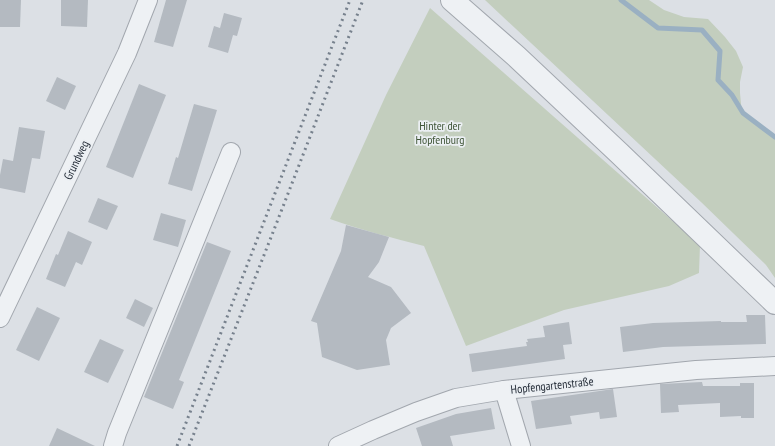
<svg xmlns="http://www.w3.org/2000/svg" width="775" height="446" viewBox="0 0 775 446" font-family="'PT Sans Narrow',sans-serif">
<rect width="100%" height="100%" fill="#dce0e5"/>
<g fill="#c3cebe">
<polygon points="485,0 649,0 664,10 684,17 708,19 725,37 736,51 743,67 740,82 740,93 742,114 775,139 775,278 766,265 701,202"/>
<path d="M430 8 700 245 699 273 669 286 564 310 466 346 424 246C393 238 361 230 330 219L386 95Z"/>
</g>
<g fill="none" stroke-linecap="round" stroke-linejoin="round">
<polyline stroke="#9ab0c2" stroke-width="5" points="621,0 658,28 702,30 720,51 718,80 732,95 743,113 775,137"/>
</g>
<g fill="#b4bac1">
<polygon points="0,0 21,0 20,27 0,27"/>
<polygon points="61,0 88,0 87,27 61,26"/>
<polygon points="166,0 187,0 173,47 154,42"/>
<polygon points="224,13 242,18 237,36 233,35 228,53 208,47 214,26 220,28"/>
<polygon points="57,77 76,86 65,110 46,101"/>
<polygon points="139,84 166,95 133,178 106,167"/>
<polygon points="194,104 217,110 192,191 168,184 176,157 178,158"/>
<polygon points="19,127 45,131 40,159 32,158 25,193 0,188 0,175 3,159 13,161"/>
<polygon points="98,198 118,206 107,230 88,222"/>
<polygon points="161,213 186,220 178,247 153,240"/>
<polygon points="346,225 389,237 379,262 368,277 391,287 411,313 391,328 386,340 390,365 357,370 322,357 317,323 311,321 341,251"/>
<polygon points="68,231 92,242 82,265 76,262 65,287 46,279 56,254 58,255"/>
<polygon points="207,242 231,251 179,380 184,382 173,409 144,397"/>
<polygon points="135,299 153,308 144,327 126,318"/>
<polygon points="37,307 60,318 39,361 16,350"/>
<polygon points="746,315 765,315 766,344 663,347 623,352 620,327 653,323 721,321 721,322 747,322"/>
<polygon points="569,322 572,344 563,345 565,359 472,372 469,354 527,346 526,342 528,342 527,339 545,337 543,326"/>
<polygon points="100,339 124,350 108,383 84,372"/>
<polygon points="702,382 703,386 740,386 740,383 754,383 754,418 741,418 741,416 720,417 720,403 678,405 679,412 661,413 660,384"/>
<polygon points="613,389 617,417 600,419 599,412 570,416 572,424 536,429 531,401"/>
<polygon points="491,408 495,429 450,436 453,446 422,446 416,428 456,414"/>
<polygon points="57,428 95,446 49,446"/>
</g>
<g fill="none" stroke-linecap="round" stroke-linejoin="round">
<g stroke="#a2a7ae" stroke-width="20">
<g id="minor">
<polyline points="0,318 127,53 148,0"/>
<polyline points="504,390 521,446"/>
<polyline points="113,446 117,433 231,152"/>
<polyline points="338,446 373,430 416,412 456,398 504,390 696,370 775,366"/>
</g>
</g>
<g stroke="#a2a7ae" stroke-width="24">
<polyline id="tertiary" points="452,0 516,56 619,153 775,303"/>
</g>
<use href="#minor" stroke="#eef1f4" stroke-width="18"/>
<use href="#tertiary" stroke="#eef1f4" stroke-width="22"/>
<g stroke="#77818d" stroke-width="3" stroke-dasharray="2 4" stroke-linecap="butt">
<polyline points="177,446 350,0"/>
<polyline points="189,446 277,222 363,0"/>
</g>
</g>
<g text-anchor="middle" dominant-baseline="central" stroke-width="3.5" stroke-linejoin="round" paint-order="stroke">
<g font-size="12" fill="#3e5436" stroke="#ebeff3">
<text x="440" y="125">Hinter der<tspan x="440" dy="14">Hopfenburg</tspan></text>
</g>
<g font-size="12" fill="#272f3a" stroke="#ebeff3">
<text transform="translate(76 160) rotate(-64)">Grundweg</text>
<text transform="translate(552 385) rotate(-6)">Hopfengartenstraße</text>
</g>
</g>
</svg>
